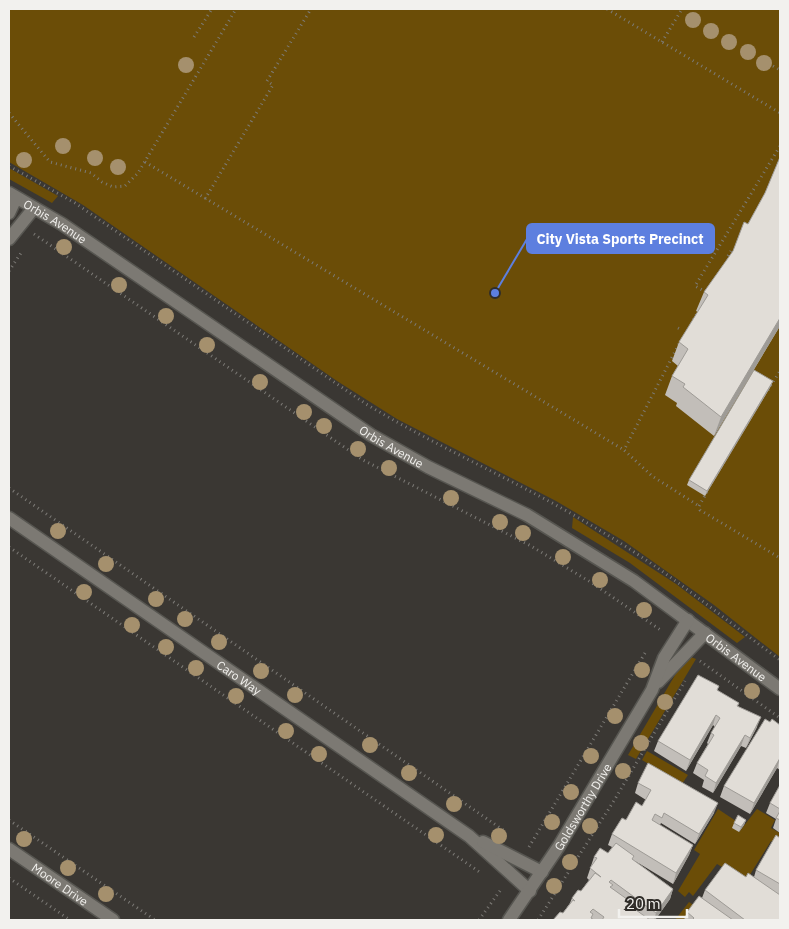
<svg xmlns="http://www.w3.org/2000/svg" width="789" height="929" viewBox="0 0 789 929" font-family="'IBM Plex Sans',sans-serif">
<rect width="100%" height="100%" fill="#3a3733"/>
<g fill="#6b4d07">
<polygon points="9,9 780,9 780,657 714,605 624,541 556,501 397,419 337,381 83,205 9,162"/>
<polygon points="9,168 58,196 52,203 9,179"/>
<polygon points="573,517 676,584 745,637 737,643 630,563 572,528"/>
<polygon points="691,657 696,659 636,759 628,755 678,670"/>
<polygon points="647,751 688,775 682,784 642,760"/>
<polygon points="718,809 736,821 739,832 757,809 775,820 771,828 780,833 780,847 771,841 746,881 717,864 693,896 689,892 685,897 678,891 700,854 694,850"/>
<polygon points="689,902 695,906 685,920 675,920"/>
</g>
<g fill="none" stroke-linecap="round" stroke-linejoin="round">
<g stroke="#575651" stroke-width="15">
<g id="street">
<path id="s1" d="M9 193 62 224 371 435 428 467 527 515 634 581 780 689"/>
<polyline points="9,213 16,198"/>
<polyline points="9,239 34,208"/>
<path id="s2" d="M9 518 469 836 530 891"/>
<polyline points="658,682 705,633"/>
<polyline points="483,842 542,872"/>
<path id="s3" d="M9 849 113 920"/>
<path id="s4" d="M509 920 559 846 652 690 664 658 688 620"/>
</g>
</g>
<g stroke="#7d7b77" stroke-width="3" stroke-dasharray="1 4" stroke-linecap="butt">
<polyline points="607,9 780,113"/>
<polyline points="194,37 212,9"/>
<polyline points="662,42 682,9"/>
<polyline points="773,66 780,70"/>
<polyline points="9,113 50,162 91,173 102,182 113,187 125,186 138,173 236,9"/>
<polyline points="145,162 624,450"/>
<path d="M9 166 75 203 366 404C442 450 524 484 599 530 664 568 720 616 780 660"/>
<polyline points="205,199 273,85 267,81 311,9"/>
<polyline points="34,234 363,460 531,546 592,583 662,631"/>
<polyline points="728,256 731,251"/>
<polyline points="9,271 21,253"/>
<polyline points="706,292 695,286 780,146"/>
<polyline points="691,324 699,310"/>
<polyline points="678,328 680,329"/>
<polyline points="679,344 624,450 652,476 699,506"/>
<polyline points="768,390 780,371"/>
<polyline points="9,488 506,832"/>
<polyline points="707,492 699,506 700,510 780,558"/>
<polyline points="9,547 481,873"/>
<polyline points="700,661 780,718"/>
<polyline points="9,820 155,920"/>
<polyline points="529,847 645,653"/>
<polyline points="9,878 70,920"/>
<polyline points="479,920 502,888"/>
<polyline points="538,920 615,799 685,681"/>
</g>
<use href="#street" stroke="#7c7973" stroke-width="12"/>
</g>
<g fill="#a5906d">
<circle cx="693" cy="20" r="8"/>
<circle cx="711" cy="31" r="8"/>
<circle cx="729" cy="42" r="8"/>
<circle cx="748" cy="52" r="8"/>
<circle cx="764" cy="63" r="8"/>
<circle cx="186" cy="65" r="8"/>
<circle cx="63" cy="146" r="8"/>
<circle cx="95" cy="158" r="8"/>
<circle cx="24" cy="160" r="8"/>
<circle cx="118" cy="167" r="8"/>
<circle cx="64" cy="247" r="8"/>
<circle cx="119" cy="285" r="8"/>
<circle cx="166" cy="316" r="8"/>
<circle cx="207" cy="345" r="8"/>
<circle cx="260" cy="382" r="8"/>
<circle cx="304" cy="412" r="8"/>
<circle cx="324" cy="426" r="8"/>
<circle cx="358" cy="449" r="8"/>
<circle cx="389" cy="468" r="8"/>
<circle cx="451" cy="498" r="8"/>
<circle cx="500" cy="522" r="8"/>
<circle cx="58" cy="531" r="8"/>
<circle cx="523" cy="533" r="8"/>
<circle cx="563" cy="557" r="8"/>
<circle cx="106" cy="564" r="8"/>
<circle cx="600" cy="580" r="8"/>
<circle cx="84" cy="592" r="8"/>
<circle cx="156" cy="599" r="8"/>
<circle cx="644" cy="610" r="8"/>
<circle cx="185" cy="619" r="8"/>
<circle cx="132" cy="625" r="8"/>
<circle cx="219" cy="642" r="8"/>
<circle cx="166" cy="647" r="8"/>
<circle cx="196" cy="668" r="8"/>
<circle cx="642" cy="670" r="8"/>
<circle cx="261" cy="671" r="8"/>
<circle cx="752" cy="691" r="8"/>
<circle cx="295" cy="695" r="8"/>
<circle cx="236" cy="696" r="8"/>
<circle cx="665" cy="702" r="8"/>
<circle cx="615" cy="716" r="8"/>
<circle cx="286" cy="731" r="8"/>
<circle cx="641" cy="743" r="8"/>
<circle cx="370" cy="745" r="8"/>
<circle cx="319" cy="754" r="8"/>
<circle cx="591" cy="756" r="8"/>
<circle cx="623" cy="771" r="8"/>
<circle cx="409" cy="773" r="8"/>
<circle cx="571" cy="792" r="8"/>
<circle cx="454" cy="804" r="8"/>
<circle cx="552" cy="822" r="8"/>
<circle cx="590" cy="826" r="8"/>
<circle cx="436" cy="835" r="8"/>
<circle cx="499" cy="836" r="8"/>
<circle cx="24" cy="839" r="8"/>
<circle cx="570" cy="862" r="8"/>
<circle cx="68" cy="868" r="8"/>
<circle cx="554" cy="886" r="8"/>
<circle cx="106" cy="894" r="8"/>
</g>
<g fill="#c2beb9">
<polygon points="780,157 780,326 714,436 676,406 677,403 665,395 672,376 678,366 672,361 679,342 698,312 696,311 704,292 733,251 748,224 765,193"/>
<polygon points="773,381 771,386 705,496 687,485 689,480"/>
<polygon points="719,686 717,691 739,703 738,706 757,727 746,748 741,746 713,793 702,787 704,780 693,773 697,763 708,744 707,743 711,733 715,727 713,725 686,771 654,751 658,741"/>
<polygon points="770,722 780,725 780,770 777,768 750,814 720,797 724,786"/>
<polygon points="638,783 714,813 695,844 661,823 660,825 693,845 689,855 673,884 635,861 673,889 670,899 655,920 553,920 563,913 570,903 572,898 581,891 589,880 587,878 594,857 608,853 612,847 608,845 612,834 626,820 642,806 646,800 635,793"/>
<polygon points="780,785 780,833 773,828 776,819 766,813 770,803"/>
<polygon points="746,820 744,825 739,832 732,828 734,823"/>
<polygon points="780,838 780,920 684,920 687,912 702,898 705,890 746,877 754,877 756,870"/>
</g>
<g fill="#9e9b96">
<polygon points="780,318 780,326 714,436 721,417"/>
<polygon points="773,381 771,386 705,496 707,491"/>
<polygon points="716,715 713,725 686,771 690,760"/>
<polygon points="761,717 757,727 746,748 750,738"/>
<polygon points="745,735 741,746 713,793 716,783"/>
<polygon points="780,758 777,768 750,814 754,803"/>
<polygon points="718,803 714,813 695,844 699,834"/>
<polygon points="746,820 744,825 739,832 741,827"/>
<polygon points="693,845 689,855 673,884 676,873"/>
<polygon points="673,889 670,899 655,920 654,920 656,913"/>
</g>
<g fill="#e1ddd7" stroke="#9e9b96">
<polygon points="780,157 780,318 721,417 683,387 685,384 672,376 688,349 679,342 708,295 704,292 733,251 744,222 748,224 765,193"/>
<polygon points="754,370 773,381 707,491 689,480"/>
<polygon points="698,675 719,686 717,690 739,703 737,706 761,717 750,738 745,735 716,783 705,776 708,770 697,763 714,735 711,733 720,718 716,715 690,760 658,741"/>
<polygon points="765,719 770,722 772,719 780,725 780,758 754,803 724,786"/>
<polygon points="648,763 718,803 699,834 664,813 662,818 655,814 652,820 693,845 676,873 612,834 622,818 626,820 636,802 642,806 651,790 638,783"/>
<polygon points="780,785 780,809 770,803"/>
<polygon points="780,811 780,820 776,818"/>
<polygon points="738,815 746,820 741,827 734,823"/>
<polygon points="776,835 780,838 780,884 756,870"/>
<polygon points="616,843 634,856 632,859 673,889 656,913 611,880 609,882 613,885 610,887 631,902 629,905 650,920 602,920 604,917 593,909 590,912 593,914 591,918 594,920 553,920 560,912 563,913 573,900 575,901 572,898 578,890 581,891 595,873 601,877 590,868 597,858 594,857 600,848 608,853"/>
<polygon points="725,863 746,877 748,873 780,895 780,920 745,920 705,890"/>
<polygon points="699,896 733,920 692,920 694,918 687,912"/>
</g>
<g text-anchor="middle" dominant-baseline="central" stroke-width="5" stroke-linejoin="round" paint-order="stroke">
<g font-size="12" fill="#f2f1ee" stroke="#302d29">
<text stroke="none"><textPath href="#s1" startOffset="54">Orbis Avenue</textPath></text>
<text stroke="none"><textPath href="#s1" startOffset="459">Orbis Avenue</textPath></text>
<text stroke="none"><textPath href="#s1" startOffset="864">Orbis Avenue</textPath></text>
<text stroke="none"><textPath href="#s2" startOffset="280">Caro Way</textPath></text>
<text stroke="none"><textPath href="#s4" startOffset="135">Goldsworthy Drive</textPath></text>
<text stroke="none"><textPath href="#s3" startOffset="62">Moore Drive</textPath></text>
</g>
</g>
<path fill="none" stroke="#5d7fdf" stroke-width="2" d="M495 293L527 239"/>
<circle fill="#5d7fdf" stroke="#302d29" stroke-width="2" cx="495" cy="293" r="5"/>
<rect fill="#5d7fdf" stroke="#5d7fdf" stroke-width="2" x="527" y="224" width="187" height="29" rx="5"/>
<g font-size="14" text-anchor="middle" font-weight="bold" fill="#fff">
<text x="620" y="244">City Vista Sports Precinct</text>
</g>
<rect width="789" height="929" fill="none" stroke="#f2f1ee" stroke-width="20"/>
<path d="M619 909v8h68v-8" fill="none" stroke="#f2f1ee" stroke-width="2.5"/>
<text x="626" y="909" font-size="15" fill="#f2f1ee" stroke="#302d29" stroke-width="4" paint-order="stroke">20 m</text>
</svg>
